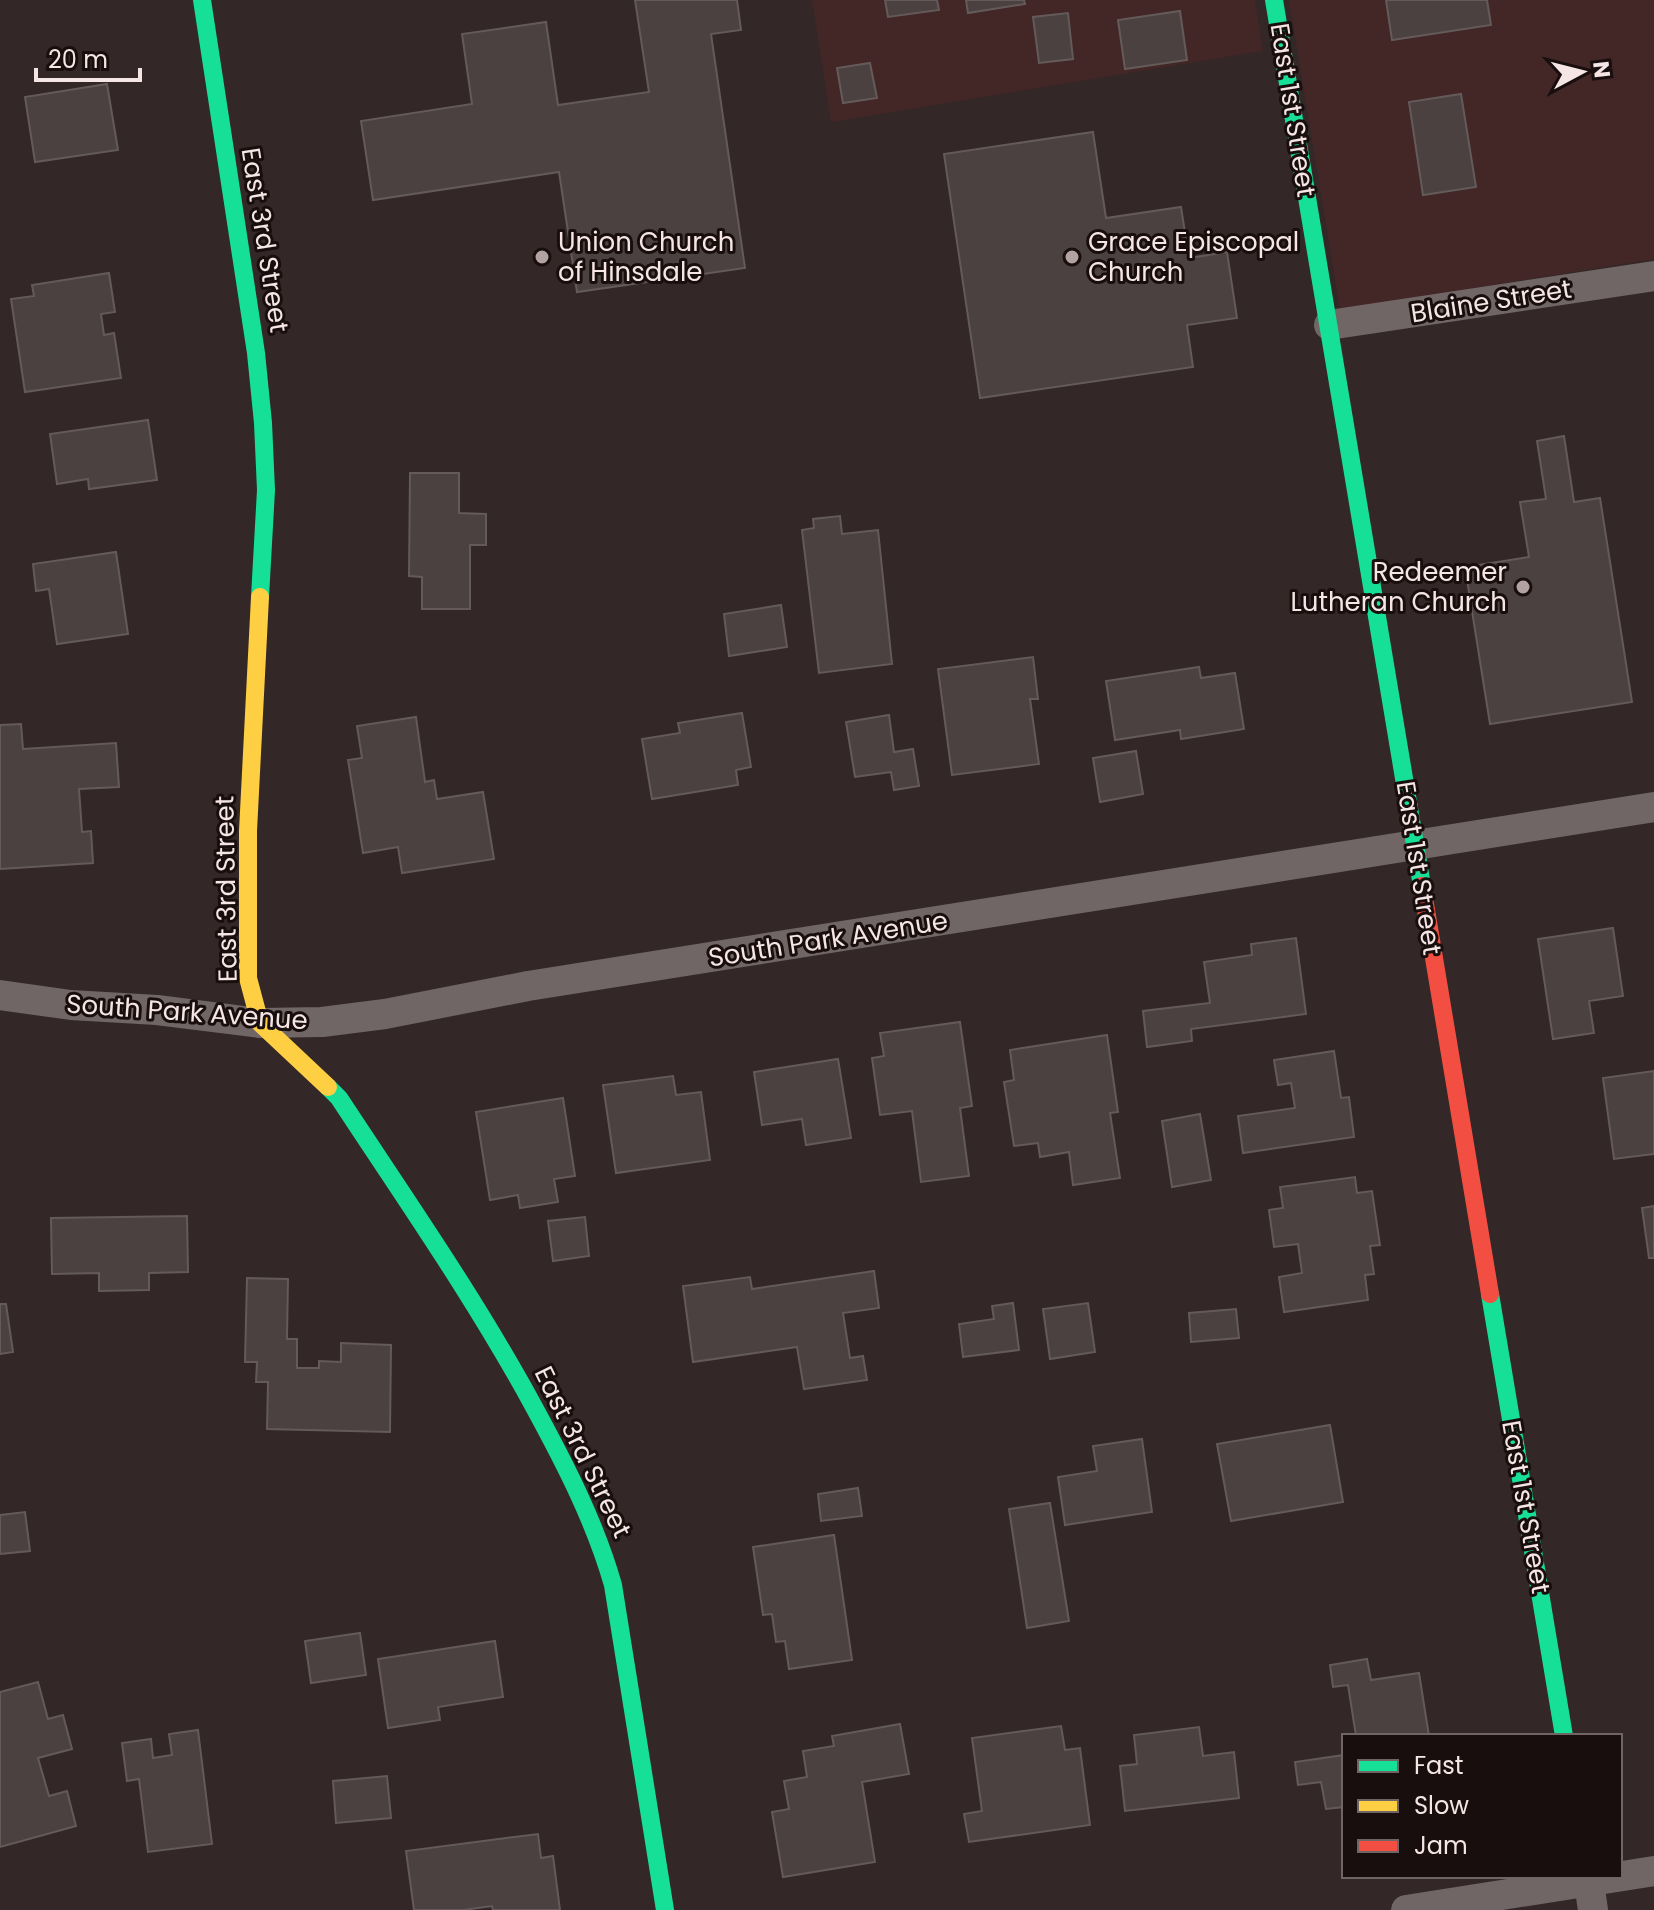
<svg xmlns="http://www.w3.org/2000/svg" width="1654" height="1910" viewBox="0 0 1654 1910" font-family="Poppins,sans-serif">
<rect width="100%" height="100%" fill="#332727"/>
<g fill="#432626">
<polygon points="812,0 1255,0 1263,51 831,122"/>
<polygon points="1289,0 1654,0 1654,259 1340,310"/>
</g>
<g fill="#4b4141" stroke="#645a5a" stroke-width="2">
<polygon points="635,0 737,0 741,30 711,34 745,268 577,292 559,172 373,200 361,121 472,104 462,34 546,22 558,105 649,92"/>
<polygon points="885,0 937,0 939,10 888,17"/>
<polygon points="966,0 1024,0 1025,4 968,13"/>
<polygon points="1386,0 1487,0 1491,25 1392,40"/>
<polygon points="1180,11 1187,60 1125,69 1118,20"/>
<polygon points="1068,13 1073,59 1039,63 1033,17"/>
<polygon points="870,63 877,98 843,103 837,68"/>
<polygon points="107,84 118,150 35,162 25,97"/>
<polygon points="1461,94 1476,187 1423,195 1409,102"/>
<polygon points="1093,132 1106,218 1181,207 1189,258 1227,252 1237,318 1187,325 1193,367 980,398 944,154"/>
<polygon points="109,273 115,312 101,314 104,335 114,333 121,378 25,392 11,299 34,296 32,285"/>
<polygon points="148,420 157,480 89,489 88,479 57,484 50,434"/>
<polygon points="1564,436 1574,502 1600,498 1632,702 1490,724 1465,567 1529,557 1520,502 1546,499 1537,441"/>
<polygon points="410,473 459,473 459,513 486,514 486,545 470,545 470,609 422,609 422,577 409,576"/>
<polygon points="840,516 842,534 878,530 892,664 819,673 802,530 814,528 813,519"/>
<polygon points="116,552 128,634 57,644 49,589 36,591 33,564"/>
<polygon points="781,605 787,647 729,656 724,614"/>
<polygon points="1033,657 1038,699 1030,699 1039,764 952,775 938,669"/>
<polygon points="1199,667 1201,678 1235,673 1244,729 1181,739 1180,730 1115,740 1106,681"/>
<polygon points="742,713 751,767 736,770 738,785 652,799 642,739 680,733 678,723"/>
<polygon points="889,715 894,752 913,749 919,786 894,790 891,772 855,777 846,722"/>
<polygon points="416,717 425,782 434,780 437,799 483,792 494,859 402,873 398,847 363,853 348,760 362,758 357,726"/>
<polygon points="21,724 23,749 116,743 119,787 79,789 82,832 91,831 93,863 0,869 0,725"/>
<polygon points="1136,751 1143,794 1100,802 1093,758"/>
<polygon points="1613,928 1623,996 1589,1001 1594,1033 1553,1039 1538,939"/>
<polygon points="1296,938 1306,1014 1191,1029 1192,1041 1147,1047 1143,1011 1210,1003 1204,962 1252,955 1251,944"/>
<polygon points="960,1022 972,1106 960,1108 969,1176 921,1182 912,1111 880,1115 872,1058 884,1056 880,1033"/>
<polygon points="1107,1035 1118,1112 1110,1113 1120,1178 1073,1185 1069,1152 1040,1157 1038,1143 1014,1146 1004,1082 1014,1080 1010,1050"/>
<polygon points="1334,1051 1341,1098 1349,1097 1354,1137 1243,1153 1238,1116 1295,1108 1291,1083 1278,1085 1274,1060"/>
<polygon points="838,1059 851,1138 806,1145 802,1119 762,1125 754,1072"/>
<polygon points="1654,1071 1654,1154 1614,1159 1603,1078"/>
<polygon points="673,1076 676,1095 701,1092 710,1160 616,1173 603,1085"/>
<polygon points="563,1098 575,1176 554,1179 558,1202 520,1208 518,1195 490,1200 476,1112"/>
<polygon points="1200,1114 1211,1180 1172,1187 1162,1121"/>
<polygon points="1355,1177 1357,1193 1372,1191 1380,1245 1370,1246 1374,1274 1365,1275 1368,1300 1284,1312 1279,1277 1302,1273 1298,1244 1274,1247 1269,1210 1283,1208 1280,1187"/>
<polygon points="1654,1206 1654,1258 1649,1258 1642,1208"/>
<polygon points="187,1216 188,1272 149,1273 149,1290 99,1291 99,1273 52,1274 51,1218"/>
<polygon points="585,1217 589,1256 553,1261 548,1221"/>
<polygon points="874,1271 879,1308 843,1313 850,1358 863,1356 867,1380 804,1389 797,1347 693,1362 683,1286 750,1277 752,1289"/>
<polygon points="247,1278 288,1279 287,1339 297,1339 297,1368 319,1368 319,1361 341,1362 341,1343 391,1345 390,1432 267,1429 268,1382 256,1382 257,1362 245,1362"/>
<polygon points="1013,1303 1019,1350 963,1357 959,1324 994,1319 992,1306"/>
<polygon points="1088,1303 1095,1352 1050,1359 1043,1309"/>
<polygon points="0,1304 6,1304 13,1352 0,1354"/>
<polygon points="1236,1309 1239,1338 1191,1342 1189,1313"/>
<polygon points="1330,1425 1343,1502 1231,1521 1217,1444"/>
<polygon points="1142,1439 1152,1512 1065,1525 1058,1477 1097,1471 1093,1446"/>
<polygon points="858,1488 862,1516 821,1521 818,1494"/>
<polygon points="1050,1503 1069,1621 1027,1628 1009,1509"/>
<polygon points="25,1512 30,1551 0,1554 0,1515"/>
<polygon points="834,1535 852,1660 789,1669 785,1641 776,1642 772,1614 763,1615 753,1547"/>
<polygon points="360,1633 366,1675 311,1683 305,1641"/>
<polygon points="495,1641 503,1697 438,1707 440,1720 388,1728 378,1659"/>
<polygon points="1367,1659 1371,1680 1419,1673 1429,1736 1356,1736 1348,1685 1333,1687 1330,1665"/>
<polygon points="38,1682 48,1719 63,1715 72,1749 38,1758 49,1796 67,1791 76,1826 0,1847 0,1692"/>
<polygon points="900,1724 909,1774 862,1782 875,1862 783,1877 772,1812 789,1809 784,1781 807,1777 803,1751 834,1746 832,1736"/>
<polygon points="1061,1726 1065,1750 1080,1748 1090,1825 969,1842 964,1814 982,1811 972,1738"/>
<polygon points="1199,1727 1203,1756 1234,1752 1239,1798 1125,1811 1120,1766 1137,1764 1134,1735"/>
<polygon points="198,1730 212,1844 148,1852 139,1779 127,1781 122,1743 151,1739 153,1758 172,1755 169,1734"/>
<polygon points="1344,1755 1344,1807 1326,1809 1321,1782 1298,1785 1295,1762"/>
<polygon points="387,1776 391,1818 336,1823 333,1781"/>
<polygon points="538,1834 541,1858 553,1856 560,1910 493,1910 492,1906 463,1910 414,1910 406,1851"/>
</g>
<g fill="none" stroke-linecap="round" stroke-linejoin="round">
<g stroke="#716666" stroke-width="30">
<polyline points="1329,325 1654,276"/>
<polyline points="0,995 71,1005 157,1010 260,1023 322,1022 385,1014 528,986 1654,807"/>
<polyline points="1588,1876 1593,1910"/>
<polyline points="1406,1910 1654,1871"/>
</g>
<g stroke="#16e098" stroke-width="18">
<polyline points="202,0 256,353 263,423 266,490 260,597"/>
<polyline points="1274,0 1422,886"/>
<path d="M328 1087 339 1098C406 1200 476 1300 534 1407 565 1464 595 1522 613 1585L665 1910"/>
<polyline points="1490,1294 1564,1736"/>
</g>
<polyline stroke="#ffcf43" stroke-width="18" points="260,597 248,831 248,978 260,1023 328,1087"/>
<polyline stroke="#f24e42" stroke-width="18" points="1422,886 1490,1294"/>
</g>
<g fill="#b2a2a2" stroke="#190e0e" stroke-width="3">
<circle cx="542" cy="257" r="8"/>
<circle cx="1072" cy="257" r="8"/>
<circle cx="1523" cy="587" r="8"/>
</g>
<g text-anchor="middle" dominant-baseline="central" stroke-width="6" stroke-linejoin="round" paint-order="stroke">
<g font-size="26" fill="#f6e5e5" stroke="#190e0e">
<text transform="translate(1293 110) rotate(81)">East 1st Street</text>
<text transform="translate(265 240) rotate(81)">East 3rd Street</text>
<text transform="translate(1491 301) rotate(-9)">Blaine Street</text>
<text transform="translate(1419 868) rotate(81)">East 1st Street</text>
<text transform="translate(226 889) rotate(-91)">East 3rd Street</text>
<text transform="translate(828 939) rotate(-9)">South Park Avenue</text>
<text transform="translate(187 1012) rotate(4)">South Park Avenue</text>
<text transform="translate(583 1452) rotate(64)">East 3rd Street</text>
<text transform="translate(1526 1507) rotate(80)">East 1st Street</text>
</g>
<g font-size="26" fill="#f6e5e5" stroke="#190e0e" text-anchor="start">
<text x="558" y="242">Union Church<tspan x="558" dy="30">of Hinsdale</tspan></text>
<text x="1088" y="242">Grace Episcopal<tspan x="1088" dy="30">Church</tspan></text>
<text x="1507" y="572" text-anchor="end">Redeemer<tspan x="1507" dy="30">Lutheran Church</tspan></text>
</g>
</g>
<rect x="1342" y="1734" width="280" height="144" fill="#190e0e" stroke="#716464" stroke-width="2"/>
<rect x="1358" y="1760" width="40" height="12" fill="#16e098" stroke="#716464" stroke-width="2"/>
<text x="1414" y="1774" font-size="24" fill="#f6e5e5">Fast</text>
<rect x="1358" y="1800" width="40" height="12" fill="#ffcf43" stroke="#716464" stroke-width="2"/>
<text x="1414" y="1814" font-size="24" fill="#f6e5e5">Slow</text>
<rect x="1358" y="1840" width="40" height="12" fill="#f24e42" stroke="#716464" stroke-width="2"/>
<text x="1414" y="1854" font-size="24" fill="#f6e5e5">Jam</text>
<g transform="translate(1582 72) rotate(83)" stroke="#190e0e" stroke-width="6" paint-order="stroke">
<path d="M0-6L14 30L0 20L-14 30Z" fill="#f6e5e5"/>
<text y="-12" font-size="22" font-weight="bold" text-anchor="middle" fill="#f6e5e5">N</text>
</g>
<path d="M36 68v12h104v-12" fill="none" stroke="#f6e5e5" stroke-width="4"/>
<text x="48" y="68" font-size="24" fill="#f6e5e5" stroke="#190e0e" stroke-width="6" paint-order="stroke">20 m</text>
</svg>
